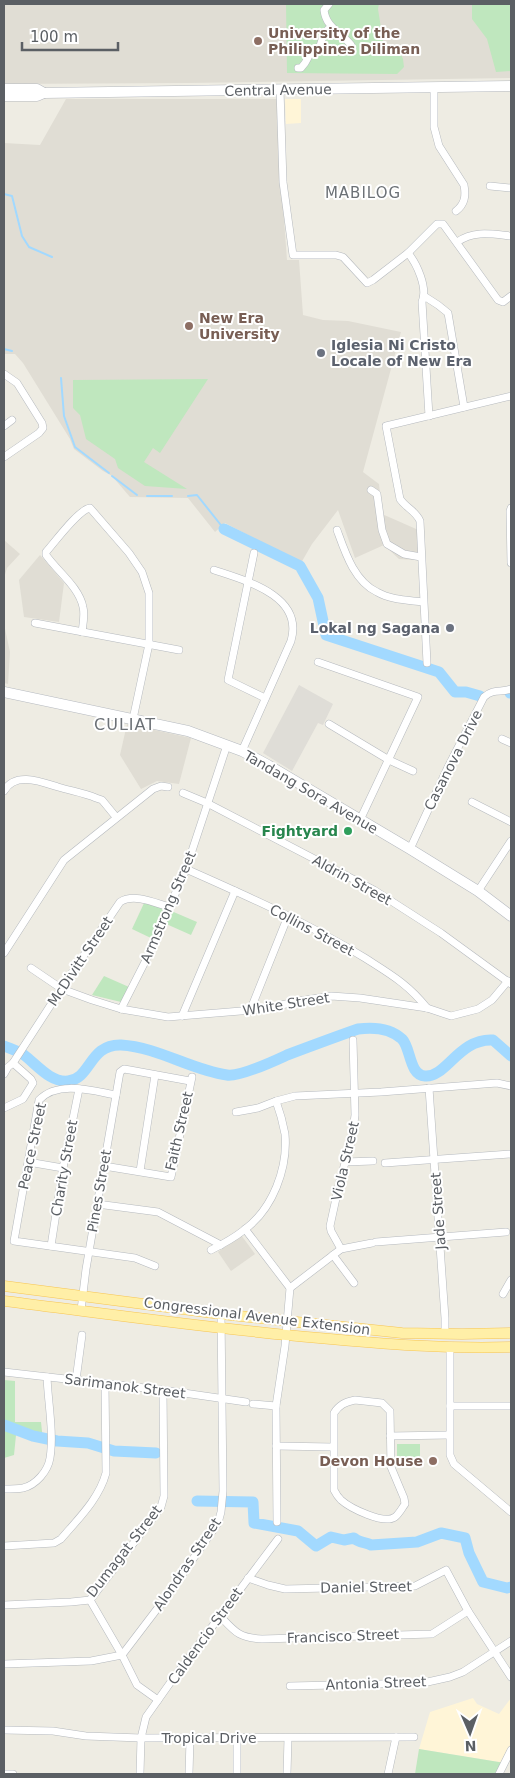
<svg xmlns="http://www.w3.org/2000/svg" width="515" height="1778" viewBox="0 0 515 1778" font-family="'DejaVu Sans',sans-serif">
<rect width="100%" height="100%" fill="#eeece3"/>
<g fill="#fff5d7">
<polygon points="285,99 301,99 301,123 286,124"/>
<polygon points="473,1698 477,1704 499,1714 511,1698 511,1747 505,1763 419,1749 430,1712"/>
</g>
<polygon fill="#dfddd7" points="299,685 333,704 323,725 318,723 292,771 263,753"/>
<g fill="#e0ddd4">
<polygon points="4,4 511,4 511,78 188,83 4,84"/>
<polygon points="66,99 277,99 280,165 287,260 299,260 303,315 323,320 348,321 401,332 363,472 379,484 382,514 423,532 424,554 414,560 399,559 384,545 355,558 338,510 312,544 301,563 225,523 215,532 188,498 130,497 112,476 103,471 74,449 70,439 23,363 15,354 4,354 4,143 40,145"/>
<polygon points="4,540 20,554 7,568 4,578"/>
<polygon points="40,555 64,583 59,622 24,617 19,580"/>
<polygon points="4,624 10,652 8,684 4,683"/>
<polygon points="127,724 191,738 179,784 157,781 141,789 120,755"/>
<polygon points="241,1235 255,1254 231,1271 218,1252"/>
</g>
<g fill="#bfe7be">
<polygon points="286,4 379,4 378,9 384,47 390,52 399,50 403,59 404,67 397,74 287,73"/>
<polygon points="472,4 511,4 511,71 496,72 487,39 472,19"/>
<polygon points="208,379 160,453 153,448 144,462 187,489 145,486 118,468 115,459 86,439 80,415 73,408 73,380"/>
<polygon points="145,901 167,908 153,939 132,929"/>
<polygon points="169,910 197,922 191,935 164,923"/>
<polygon points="104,976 129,987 121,1002 92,995"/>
<polygon points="4,1380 15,1381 15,1422 41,1422 43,1441 16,1435 14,1455 4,1458"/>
<rect x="397" y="1444" width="23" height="14"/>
<polygon points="419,1749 505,1763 496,1774 415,1774"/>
</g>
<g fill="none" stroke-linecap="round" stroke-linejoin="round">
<g stroke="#a2d9ff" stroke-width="2">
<polyline points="4,194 12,196 22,236 29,247 52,257"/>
<polyline points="4,349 12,351"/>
<polyline points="61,378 64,416 75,447 109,473"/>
<polyline points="112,476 137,495"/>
<polyline points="147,496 172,496"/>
<polyline points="188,496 197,495 224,529"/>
</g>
<g stroke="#a2d9ff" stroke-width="11">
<polyline points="224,529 300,566 318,598 326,635 439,672 455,692 466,692 480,696"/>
<polyline points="510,693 511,693"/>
<path d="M4 1046C11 1049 18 1051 24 1055 37 1065 51 1083 68 1081 91 1079 89 1044 121 1045 158 1047 191 1070 227 1075 240 1077 274 1061 287 1055 311 1046 335 1037 358 1029 373 1027 390 1028 402 1039 411 1048 409 1075 425 1076 446 1078 459 1038 493 1040L511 1056"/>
<polyline points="4,1425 33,1436 57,1441 88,1443 114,1451 156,1453"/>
<path d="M197 1501 253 1502 254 1523 298 1531 316 1546 331 1537 344 1540 354 1538C359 1543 365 1542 371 1545L417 1542 441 1533 465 1538 469 1553 483 1582 507 1588 511 1587"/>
</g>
<g stroke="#b5b9be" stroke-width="8">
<g id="minor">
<path d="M329 4 324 10C326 28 341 32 351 45"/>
<path d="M298 68H301C312 57 304 55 320 46L324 33 331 27"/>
<path d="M434 88V127L439 146 464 185C466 196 465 204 456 211"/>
<polyline points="280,90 283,182 293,255 336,255 343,257 367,283 373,280 408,253 437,224 443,224 498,300 503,302 511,296"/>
<polyline points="490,186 511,188"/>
<path d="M457 242C474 230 492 234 511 236"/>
<path d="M408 253C417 264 428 288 422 302L429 416"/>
<polyline points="424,296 438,305 448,313 464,407"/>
<polyline points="4,374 17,383 42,423 43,428 39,433 4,457"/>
<polyline points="4,426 12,420"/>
<polyline points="371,490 377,494 382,530 387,544 404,554 421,557"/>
<polyline points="511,508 510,511 511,563"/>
<path d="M337 530C345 552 354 581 377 592 391 600 408 600 423 602"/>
<polyline points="254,553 228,680 265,698"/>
<path d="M214 570C247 581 304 596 291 641L242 751"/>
<polyline points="35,623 179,650"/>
<path d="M82 632C83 624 85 615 83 607 79 587 58 572 46 555V552C55 542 78 510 90 508L129 553 142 572 149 593V644L133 719"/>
<polyline points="318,662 418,697 360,820"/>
<path d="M427 663 420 521C416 511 406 508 400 499L386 426 511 396"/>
<polyline points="329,724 389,760 413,771"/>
<polyline points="502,739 511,743"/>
<path d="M4 791C15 771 42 782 58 787 71 791 84 793 96 798L102 800 116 817"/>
<polyline points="183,793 207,803 374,890 441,933 511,984"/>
<polyline points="472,802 511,822"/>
<path d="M410 849 448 767 484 697C494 688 501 693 511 689"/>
<path d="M186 869C247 896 308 923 365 958 390 974 408 984 427 1008"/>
<polyline points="478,891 511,841"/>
<polyline points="4,953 64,860 153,789 161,786 168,787"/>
<polyline points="31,968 62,989 92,1000 121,1009 168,1017 264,1009 299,1001 331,996 360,998 427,1008 451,1016 478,1009 492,1000 508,981"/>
<polyline points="121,1009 148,956 186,869 227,745"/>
<polyline points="250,1011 288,916"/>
<polyline points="182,1016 235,891"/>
<path d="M13 1063 65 983 120 902C134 893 155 903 169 907"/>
<polyline points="4,1074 8,1067 13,1063 31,1079 33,1083 23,1099 4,1108"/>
<polyline points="429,1088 445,1318 445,1334"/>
<path d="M116 1095C93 1091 58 1080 39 1100L14 1241 135 1258 155 1266"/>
<polyline points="236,1112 258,1108 276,1101 295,1096 381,1092 497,1083 511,1086"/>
<polyline points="28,1162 63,1168"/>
<polyline points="345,1162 373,1161"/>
<polyline points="385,1163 511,1154"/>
<polyline points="104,1166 171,1177 192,1077"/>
<polyline points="140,1171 155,1075"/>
<polyline points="97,1204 158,1212 221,1245"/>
<polyline points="245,1229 290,1288 285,1346 276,1406 277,1522"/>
<polyline points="376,1242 506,1232"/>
<polyline points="51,1246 63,1168 79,1089"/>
<polyline points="341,1249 331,1231 330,1226 340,1180 352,1139 355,1115 353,1040"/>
<path d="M211 1250C223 1244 234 1238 244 1230 273 1209 288 1168 285 1134 283 1123 280 1112 276 1101"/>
<polyline points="333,1255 354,1283"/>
<polyline points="290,1288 341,1249 372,1243"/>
<polyline points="503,1294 511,1280"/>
<polyline points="81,1310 86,1269 120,1072 124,1069 130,1070 190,1081"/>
<polyline points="450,1347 450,1455 454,1464 511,1512"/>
<polyline points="4,1372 163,1390 246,1402"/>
<polyline points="76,1380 82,1335"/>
<path d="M355 1400 382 1403 390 1411 391 1467 404 1498 405 1504C402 1508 399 1514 395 1517 384 1525 350 1508 341 1500 338 1497 336 1494 334 1490V1413C339 1405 345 1402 355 1400Z"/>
<polyline points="253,1404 276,1406"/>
<polyline points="450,1406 511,1406"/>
<polyline points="390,1436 449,1435"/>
<polyline points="276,1446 333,1447"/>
<path d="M4 1489C10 1489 17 1489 23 1488 36 1485 48 1471 50 1458 54 1433 48 1402 47 1377"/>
<path d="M4 1546 54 1543 61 1539C78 1519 99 1499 106 1473L105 1383"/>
<polyline points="248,1578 268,1585 285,1589 415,1586 446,1570 468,1611 511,1677"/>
<polyline points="90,1600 122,1655 137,1685 158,1700"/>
<polyline points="4,1605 71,1602 90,1600 152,1519 161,1507 164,1496 163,1390"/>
<path d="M220 1616C235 1632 239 1638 262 1639L432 1634 468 1611"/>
<polyline points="4,1664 91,1661 122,1655 170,1592 218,1523 221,1512 223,1491 221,1314"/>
<polyline points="290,1686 423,1683 450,1677 463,1672 511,1641"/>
<polyline points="4,1730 53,1731 86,1736 141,1738 414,1737"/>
<polyline points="4,1774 13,1774"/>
<polyline points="140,1774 141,1738 146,1717 175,1676 278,1539"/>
<polyline points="189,1774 190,1739"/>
<polyline points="237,1774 237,1738"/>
<polyline points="287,1774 288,1738"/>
<polyline points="388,1774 396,1737"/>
<polyline points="499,1774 511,1750"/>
</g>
</g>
<g stroke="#b6bac0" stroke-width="11">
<g id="secondary">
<polyline points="4,89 37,89 44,93"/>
<polyline points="4,96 37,96 44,93 511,86"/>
<polyline points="4,692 188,731 242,751 268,765 410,849 478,891 511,916"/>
</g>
</g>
<g stroke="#f7c553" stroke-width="11">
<g id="primary">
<polyline points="4,1286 221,1314 402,1333 462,1334 511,1333"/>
<path d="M4 1301C109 1314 214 1329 319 1338 383 1344 447 1349 511 1347"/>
</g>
</g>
<use href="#minor" stroke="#fff" stroke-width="7"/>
<use href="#secondary" stroke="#fff" stroke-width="10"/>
<use href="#primary" stroke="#ffefa7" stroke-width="10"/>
</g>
<g fill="#8d6e63" stroke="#fff" stroke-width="2">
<circle cx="258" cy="41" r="5"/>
<circle cx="189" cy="326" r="5"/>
<circle cx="433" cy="1461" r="5"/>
</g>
<g fill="#6b7280" stroke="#fff" stroke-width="2">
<circle cx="321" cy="353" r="5"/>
<circle cx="450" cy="628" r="5"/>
</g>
<circle fill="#2e9e5b" stroke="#fff" stroke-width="2" cx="348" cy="831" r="5"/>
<g text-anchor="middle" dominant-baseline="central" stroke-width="4" stroke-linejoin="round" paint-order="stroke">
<g font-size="14" font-weight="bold" fill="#785e54" stroke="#fff" text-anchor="start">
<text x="268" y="33">University of the<tspan x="268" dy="16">Philippines Diliman</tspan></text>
<text x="199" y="318">New Era<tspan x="199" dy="16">University</tspan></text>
<text x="423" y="1461" text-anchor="end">Devon House</text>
</g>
<g font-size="14" fill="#5b5f64" stroke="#fff">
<text transform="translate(278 90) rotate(-1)">Central Avenue</text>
<text transform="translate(453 760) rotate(-63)">Casanova Drive</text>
<text transform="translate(311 792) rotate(30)">Tandang Sora Avenue</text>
<text transform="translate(352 880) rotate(29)">Aldrin Street</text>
<text transform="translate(168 907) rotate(-67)">Armstrong Street</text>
<text transform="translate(312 930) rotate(28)">Collins Street</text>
<text transform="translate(80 961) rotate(-56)">McDivitt Street</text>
<text transform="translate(286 1004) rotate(-9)">White Street</text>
<text transform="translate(179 1131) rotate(-77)">Faith Street</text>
<text transform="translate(32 1146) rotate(-78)">Peace Street</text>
<text transform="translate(345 1161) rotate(-77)">Viola Street</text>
<text transform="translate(64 1168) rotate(-80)">Charity Street</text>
<text transform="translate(99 1191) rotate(-80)">Pines Street</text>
<text transform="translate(438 1211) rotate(-94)">Jade Street</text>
<text transform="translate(257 1316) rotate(7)">Congressional Avenue Extension</text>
<text transform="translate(125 1386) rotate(7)">Sarimanok Street</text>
<text transform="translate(124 1551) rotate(-52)">Dumagat Street</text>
<text transform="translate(187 1564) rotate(-56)">Alondras Street</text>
<text transform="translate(366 1587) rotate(-1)">Daniel Street</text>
<text transform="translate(205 1636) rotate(-54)">Caldencio Street</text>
<text transform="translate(343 1636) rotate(-2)">Francisco Street</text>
<text transform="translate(376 1683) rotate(-2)">Antonia Street</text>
<text x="209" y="1738">Tropical Drive</text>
</g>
<g font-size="14" font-weight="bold" fill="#5b616d" stroke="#fff" text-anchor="start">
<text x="331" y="345">Iglesia Ni Cristo<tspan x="331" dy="16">Locale of New Era</tspan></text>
<text x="440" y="628" text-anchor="end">Lokal ng Sagana</text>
</g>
<g font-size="14" font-weight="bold" fill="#27864d" stroke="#fff" text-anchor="end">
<text x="338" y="831">Fightyard</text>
</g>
<g font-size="15" letter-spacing="1" fill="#6c7176" stroke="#fff">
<text x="363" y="193">MABILOG</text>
</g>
<g font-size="16" letter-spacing="1" fill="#6c7176" stroke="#fff">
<text x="125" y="724">CULIAT</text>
</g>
</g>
<rect width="515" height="1778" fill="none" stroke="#5b5f64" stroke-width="10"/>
<g transform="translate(470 1733) rotate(178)" stroke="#ffffff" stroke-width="4" paint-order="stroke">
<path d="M0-4L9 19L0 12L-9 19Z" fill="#5b5f64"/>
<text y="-8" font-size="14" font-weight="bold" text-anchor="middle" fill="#5b5f64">N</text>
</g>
<path d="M22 42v8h96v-8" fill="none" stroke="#5b5f64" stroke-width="2.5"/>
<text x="30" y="42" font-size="15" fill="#5b5f64" stroke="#ffffff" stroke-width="4" paint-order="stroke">100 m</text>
</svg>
